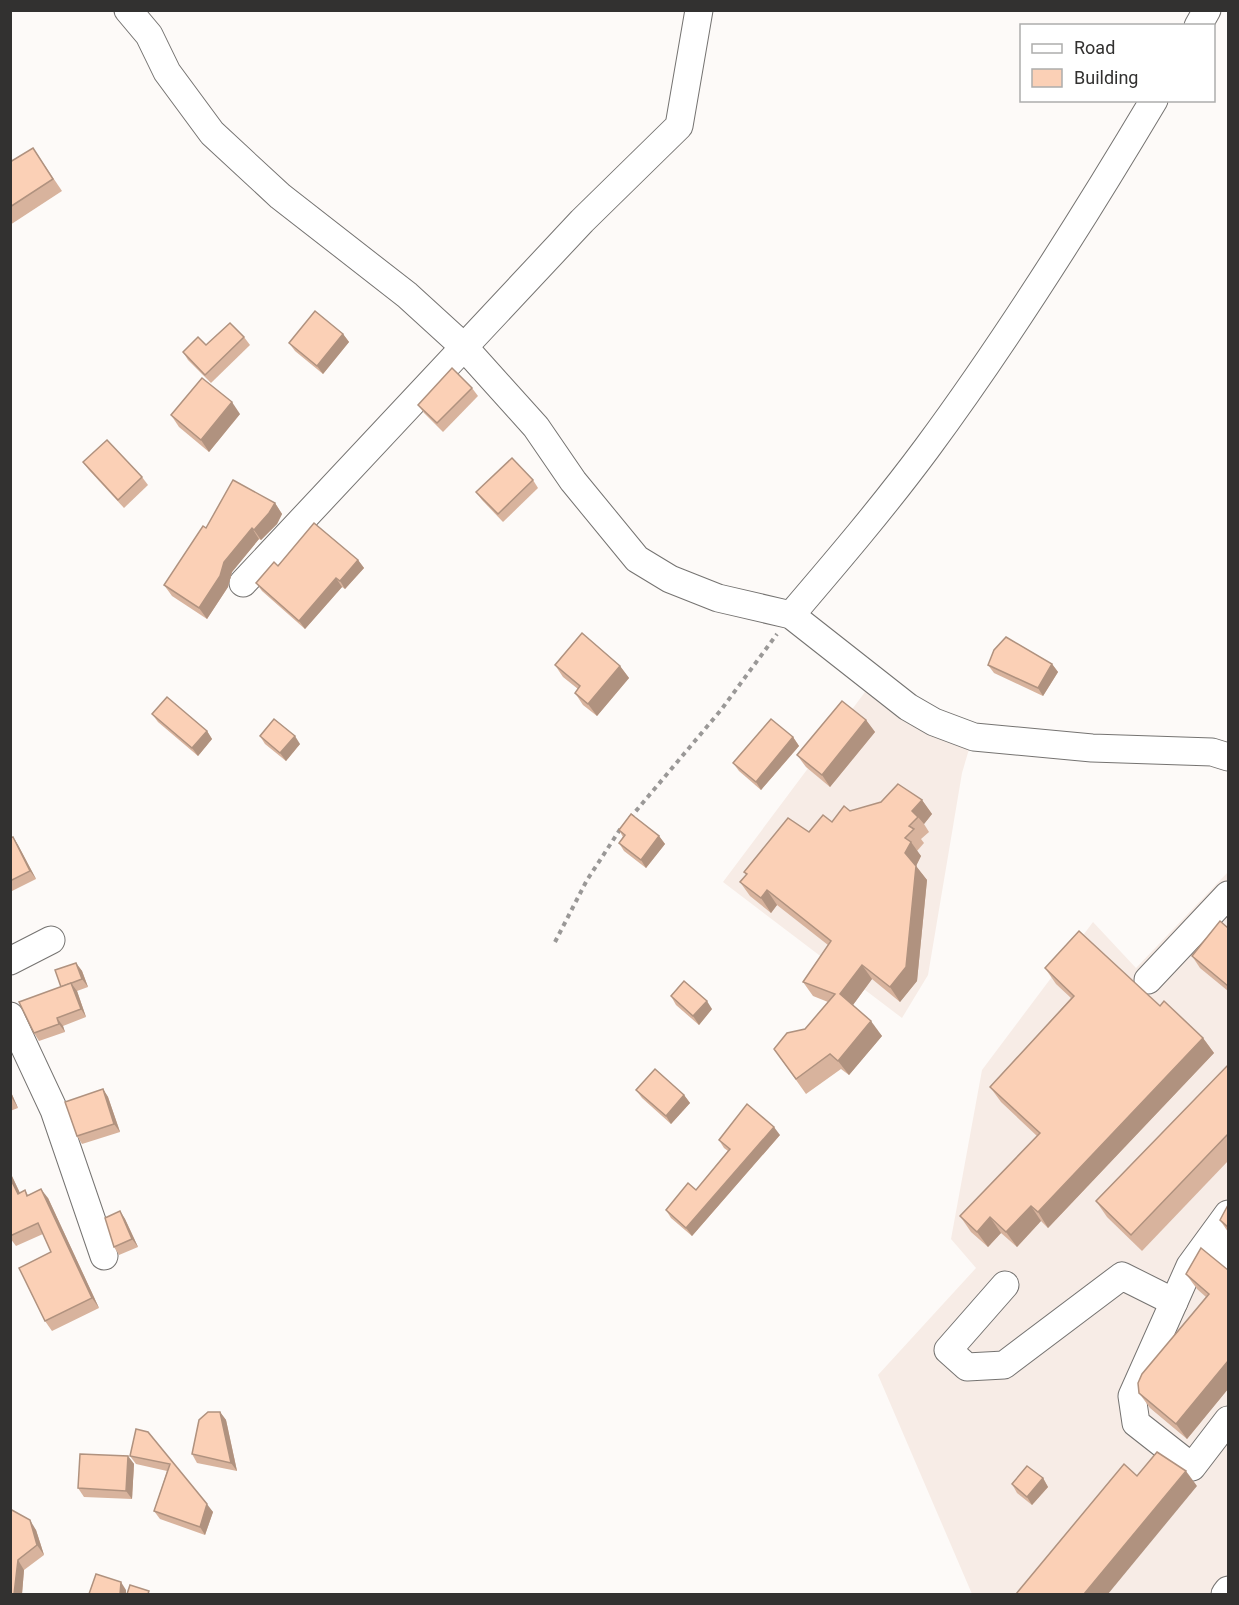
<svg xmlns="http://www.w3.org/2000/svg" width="1239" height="1605" viewBox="0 0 1239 1605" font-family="Roboto,sans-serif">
<rect width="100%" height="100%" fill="#fdfaf8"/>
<g fill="#f7ece6">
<polygon points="874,680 972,739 962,773 928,975 902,1018 723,882"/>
<polygon points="1228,872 1228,1594 972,1594 878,1375 976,1268 951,1239 982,1070 1093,922 1136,968"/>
</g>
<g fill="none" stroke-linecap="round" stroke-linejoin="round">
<g stroke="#757371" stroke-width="29">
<g id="minor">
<polyline points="128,10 149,35 167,72 212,133 280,196 407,295 464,347 536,427 573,481 637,559 670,579 718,598 791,615 908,707 934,722 974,737 1092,748 1212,752 1228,757"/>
<polyline points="1198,26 1207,10"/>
<polyline points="243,583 582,221 679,126 699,10"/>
<path d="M791 615C838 560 884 506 927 448 1009 337 1083 219 1154 100"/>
<polyline points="10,961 51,940"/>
<polyline points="1148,980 1228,895"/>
<polyline points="10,1016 54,1110 104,1256"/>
<polyline points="1228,1214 1190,1266 1132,1396 1136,1423 1192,1467 1228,1420"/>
<polyline points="1209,1241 1228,1256"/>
<polyline points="1005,1285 948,1350 967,1367 1004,1365 1122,1276 1174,1302"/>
<polyline points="1225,1594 1228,1590"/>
</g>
</g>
<g stroke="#9a9897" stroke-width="4" stroke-dasharray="4.5 4.5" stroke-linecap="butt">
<polyline points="630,818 721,710 777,634"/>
<polyline points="555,942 587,880 621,828"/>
</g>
<use href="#minor" stroke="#fff" stroke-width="27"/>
</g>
<g fill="#d8b39d">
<polygon points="33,148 62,191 10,225 10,162"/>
<polygon points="343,334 349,342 323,374 295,351 289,343"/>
<polygon points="244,337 250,345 211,383 188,360 183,352"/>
<polygon points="472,388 478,396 443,432 424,413 418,405"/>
<polygon points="240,414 209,452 179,427 171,415"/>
<polygon points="83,462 142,477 148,485 124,508 89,470"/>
<polygon points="533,480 538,488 503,522 482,500 476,492"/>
<polygon points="275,503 282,514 277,524 261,540 259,539 232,572 228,587 207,619 172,596 164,585 206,528"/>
<polygon points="358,560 364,568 345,589 342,587 305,629 262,591 256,583 278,566"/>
<polygon points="1052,664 1058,672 1043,696 994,673 988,665"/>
<polygon points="555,665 620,666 629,678 597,716 583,705 575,693 578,689 563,677"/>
<polygon points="152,714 207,731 212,739 198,756 158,722"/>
<polygon points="866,720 875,732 830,787 806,767 797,755"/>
<polygon points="260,736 300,744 286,761 265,744"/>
<polygon points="793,737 799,746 761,790 739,771 733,763"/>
<polygon points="922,800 932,814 924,824 929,832 921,839 924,843 917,851 921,856 916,866 927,880 917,981 900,1002 872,979 853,1005 882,1036 849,1075 841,1069 806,1094 774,1049 805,1029 828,1002 813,996 803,982 828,945 777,905 771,913 750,896 740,882 746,875 744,872 809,832 832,822 850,811"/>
<polygon points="619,830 659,836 665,844 646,868 624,851 619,843 623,837"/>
<polygon points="13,837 18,845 36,879 10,892 10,838"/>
<polygon points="1228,928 1228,991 1200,968 1192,956"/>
<polygon points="76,963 82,971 88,987 77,991 86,1017 63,1026 65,1032 39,1041 34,1033"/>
<polygon points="1045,968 1160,1006 1203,1038 1214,1053 1048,1228 1041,1221 1017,1247 1001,1233 988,1247 971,1232 960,1216 1037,1136 1001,1102 990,1087 1071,998 1056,984"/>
<polygon points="671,996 712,1009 699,1025 676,1005"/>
<polygon points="1228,1065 1228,1161 1142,1251 1107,1217 1096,1201"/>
<polygon points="103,1089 108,1097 120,1132 82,1144 77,1136"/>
<polygon points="10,1090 18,1108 10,1111"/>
<polygon points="636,1090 684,1095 690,1103 671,1124 642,1098"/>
<polygon points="780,1135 692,1236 671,1218 666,1210 696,1190 728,1151 724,1148 719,1140"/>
<polygon points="10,1172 20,1193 25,1190 28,1195 48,1198 99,1308 52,1331 45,1321 51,1252 43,1234 16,1246 10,1238"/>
<polygon points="1228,1205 1228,1232 1220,1220"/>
<polygon points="120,1211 125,1219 138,1247 119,1255 114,1247"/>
<polygon points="1228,1270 1228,1389 1187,1439 1150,1408 1139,1393 1206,1297 1197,1289 1186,1274"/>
<polygon points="220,1412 226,1420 237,1471 197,1463 192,1454"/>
<polygon points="136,1429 213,1512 205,1535 160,1519 154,1511 167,1471 136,1464 130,1456"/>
<polygon points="128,1456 134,1464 132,1499 84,1497 78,1488"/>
<polygon points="1043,1478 1048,1487 1032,1505 1017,1493 1012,1484"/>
<polygon points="10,1509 36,1530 44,1555 24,1570 22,1594"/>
</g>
<g fill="#b0927f">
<polygon points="343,334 349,342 323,374 317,366"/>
<polygon points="232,402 240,414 209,452 201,440"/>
<polygon points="275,503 282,514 277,524 261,540 254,530"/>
<polygon points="252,528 259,539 232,572 228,587 207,619 199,608 224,562"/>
<polygon points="358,560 364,568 345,589 340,581"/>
<polygon points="336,578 342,587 305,629 299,621"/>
<polygon points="1052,664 1058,672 1043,696 1038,688"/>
<polygon points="620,666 629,678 597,716 588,704"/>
<polygon points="866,720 875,732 830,787 822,775"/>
<polygon points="207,731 212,739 198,756 192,748"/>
<polygon points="295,736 300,744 286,761 280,753"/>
<polygon points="793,737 799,746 761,790 756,782"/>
<polygon points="922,800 932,814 924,824 918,817 912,811"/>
<polygon points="659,836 665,844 646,868 641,860"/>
<polygon points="13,837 18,845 36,879 30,871"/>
<polygon points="911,842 921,856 916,866 927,880 917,981 900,1002 890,987 905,853"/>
<polygon points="767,890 777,905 771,913 761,898"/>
<polygon points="76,963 82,971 88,987 82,979"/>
<polygon points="862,965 872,979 850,1009 840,994"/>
<polygon points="71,983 77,991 86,1017 81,1009"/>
<polygon points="707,1001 712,1009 699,1025 693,1016"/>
<polygon points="57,1018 63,1026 65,1032 59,1024"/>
<polygon points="871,1021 882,1036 849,1075 838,1061"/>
<polygon points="1203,1038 1214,1053 1048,1228 1038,1212"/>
<polygon points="103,1089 108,1097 120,1132 114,1124"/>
<polygon points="10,1090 18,1108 10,1095"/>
<polygon points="684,1095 690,1103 671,1124 666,1116"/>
<polygon points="774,1127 780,1135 692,1236 686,1228"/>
<polygon points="10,1172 25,1204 18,1194 10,1178"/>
<polygon points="41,1189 48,1198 99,1308 92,1298"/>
<polygon points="1031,1206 1041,1221 1017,1247 1006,1232"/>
<polygon points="120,1211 125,1219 138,1247 132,1239"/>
<polygon points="990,1217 1001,1233 988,1247 977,1232"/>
<polygon points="1228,1361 1228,1389 1187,1439 1176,1424"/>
<polygon points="220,1412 226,1420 237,1471 231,1463"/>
<polygon points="128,1456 134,1464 132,1499 126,1491"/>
<polygon points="1186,1471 1197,1486 1108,1594 1084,1594"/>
<polygon points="1043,1478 1048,1487 1032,1505 1027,1497"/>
<polygon points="207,1504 213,1512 205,1535 200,1527"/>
<polygon points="30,1520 36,1530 44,1555 37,1545"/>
<polygon points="18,1560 24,1570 22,1594 14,1594"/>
<polygon points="121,1582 126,1590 126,1594 120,1594"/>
</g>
<g fill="#fbd0b6" stroke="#b0927f" stroke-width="1.5">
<polygon points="33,148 53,179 10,207 10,162"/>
<polygon points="315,311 343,334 317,366 289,343"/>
<polygon points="230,323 244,337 205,375 183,352 198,337 206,345"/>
<polygon points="452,368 472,388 437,423 418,405"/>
<polygon points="202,378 232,402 201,440 171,415"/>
<polygon points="107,440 142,477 118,500 83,462"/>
<polygon points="512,458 533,480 498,514 476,492"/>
<polygon points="233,480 275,503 269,513 254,530 252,528 224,562 220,576 199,608 164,585 203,526 206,528"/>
<polygon points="314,523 358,560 340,581 336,578 299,621 256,583 274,562 278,566"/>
<polygon points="582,633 620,666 588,704 575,693 580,686 555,665"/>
<polygon points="1006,637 1052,664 1038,688 988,665 994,650"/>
<polygon points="167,697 207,731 192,748 152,714"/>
<polygon points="842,701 866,720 822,775 797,755"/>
<polygon points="274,719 295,736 280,753 260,736"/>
<polygon points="771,719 793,737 756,782 733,763"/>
<polygon points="898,784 922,800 912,811 918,817 909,826 914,829 905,838 911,842 905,853 916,866 906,967 890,987 862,965 840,994 871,1021 838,1061 830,1054 796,1079 774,1049 787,1033 805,1029 835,994 803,982 831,941 767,890 761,898 740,882 747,874 744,872 788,818 809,832 823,815 832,822 844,806 850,811 881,802"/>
<polygon points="631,814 659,836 641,860 619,843 625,835 619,830"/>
<polygon points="13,837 30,871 10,881 10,838"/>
<polygon points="1220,921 1228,928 1228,986 1192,956"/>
<polygon points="1079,931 1160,1006 1164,1001 1203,1038 1038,1212 1031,1206 1006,1232 990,1217 977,1232 960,1216 1040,1133 990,1087 1074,996 1045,968"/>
<polygon points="76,963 82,979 61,987 55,970"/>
<polygon points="684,981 707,1001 693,1016 671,996"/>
<polygon points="71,983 81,1009 57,1018 59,1024 34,1033 19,1002"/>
<polygon points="1228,1065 1228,1134 1131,1235 1096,1201"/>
<polygon points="655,1069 684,1095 666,1116 636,1090"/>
<polygon points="103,1089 114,1124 77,1136 65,1102"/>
<polygon points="747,1104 774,1127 686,1228 666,1210 688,1183 696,1190 730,1149 719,1140"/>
<polygon points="10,1178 18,1194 25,1190 27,1196 41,1189 92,1298 45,1321 19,1268 51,1252 38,1223 10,1236"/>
<polygon points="1228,1205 1228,1227 1220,1220"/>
<polygon points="120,1211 132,1239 114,1247 105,1218"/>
<polygon points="1201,1248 1228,1270 1228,1361 1176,1424 1139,1393 1138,1383 1142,1374 1209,1294 1186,1274"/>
<polygon points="208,1412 220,1412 231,1463 192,1454 199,1420"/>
<polygon points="136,1429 148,1432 207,1504 200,1527 154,1511 170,1464 130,1456"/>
<polygon points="1157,1452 1186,1471 1084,1594 1016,1594 1124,1464 1137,1476"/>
<polygon points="80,1454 128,1456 126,1491 78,1488"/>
<polygon points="1027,1466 1043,1478 1027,1497 1012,1484"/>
<polygon points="10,1509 30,1520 37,1545 18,1560 14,1594 10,1594"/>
<polygon points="96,1574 121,1582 120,1594 89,1594"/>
<polygon points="130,1585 149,1591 148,1594 127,1594"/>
</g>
<rect width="1239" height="1605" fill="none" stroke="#323130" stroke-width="24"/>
<rect x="1020" y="24" width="195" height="78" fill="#ffffff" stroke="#adadac" stroke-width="1.5"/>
<rect x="1032" y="44" width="30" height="9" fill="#ffffff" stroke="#adadac" stroke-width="1.5"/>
<text x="1074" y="54" font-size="18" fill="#323130">Road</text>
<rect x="1032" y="69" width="30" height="18" fill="#fbd0b6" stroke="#adadac" stroke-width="1.5"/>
<text x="1074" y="84" font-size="18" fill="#323130">Building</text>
</svg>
